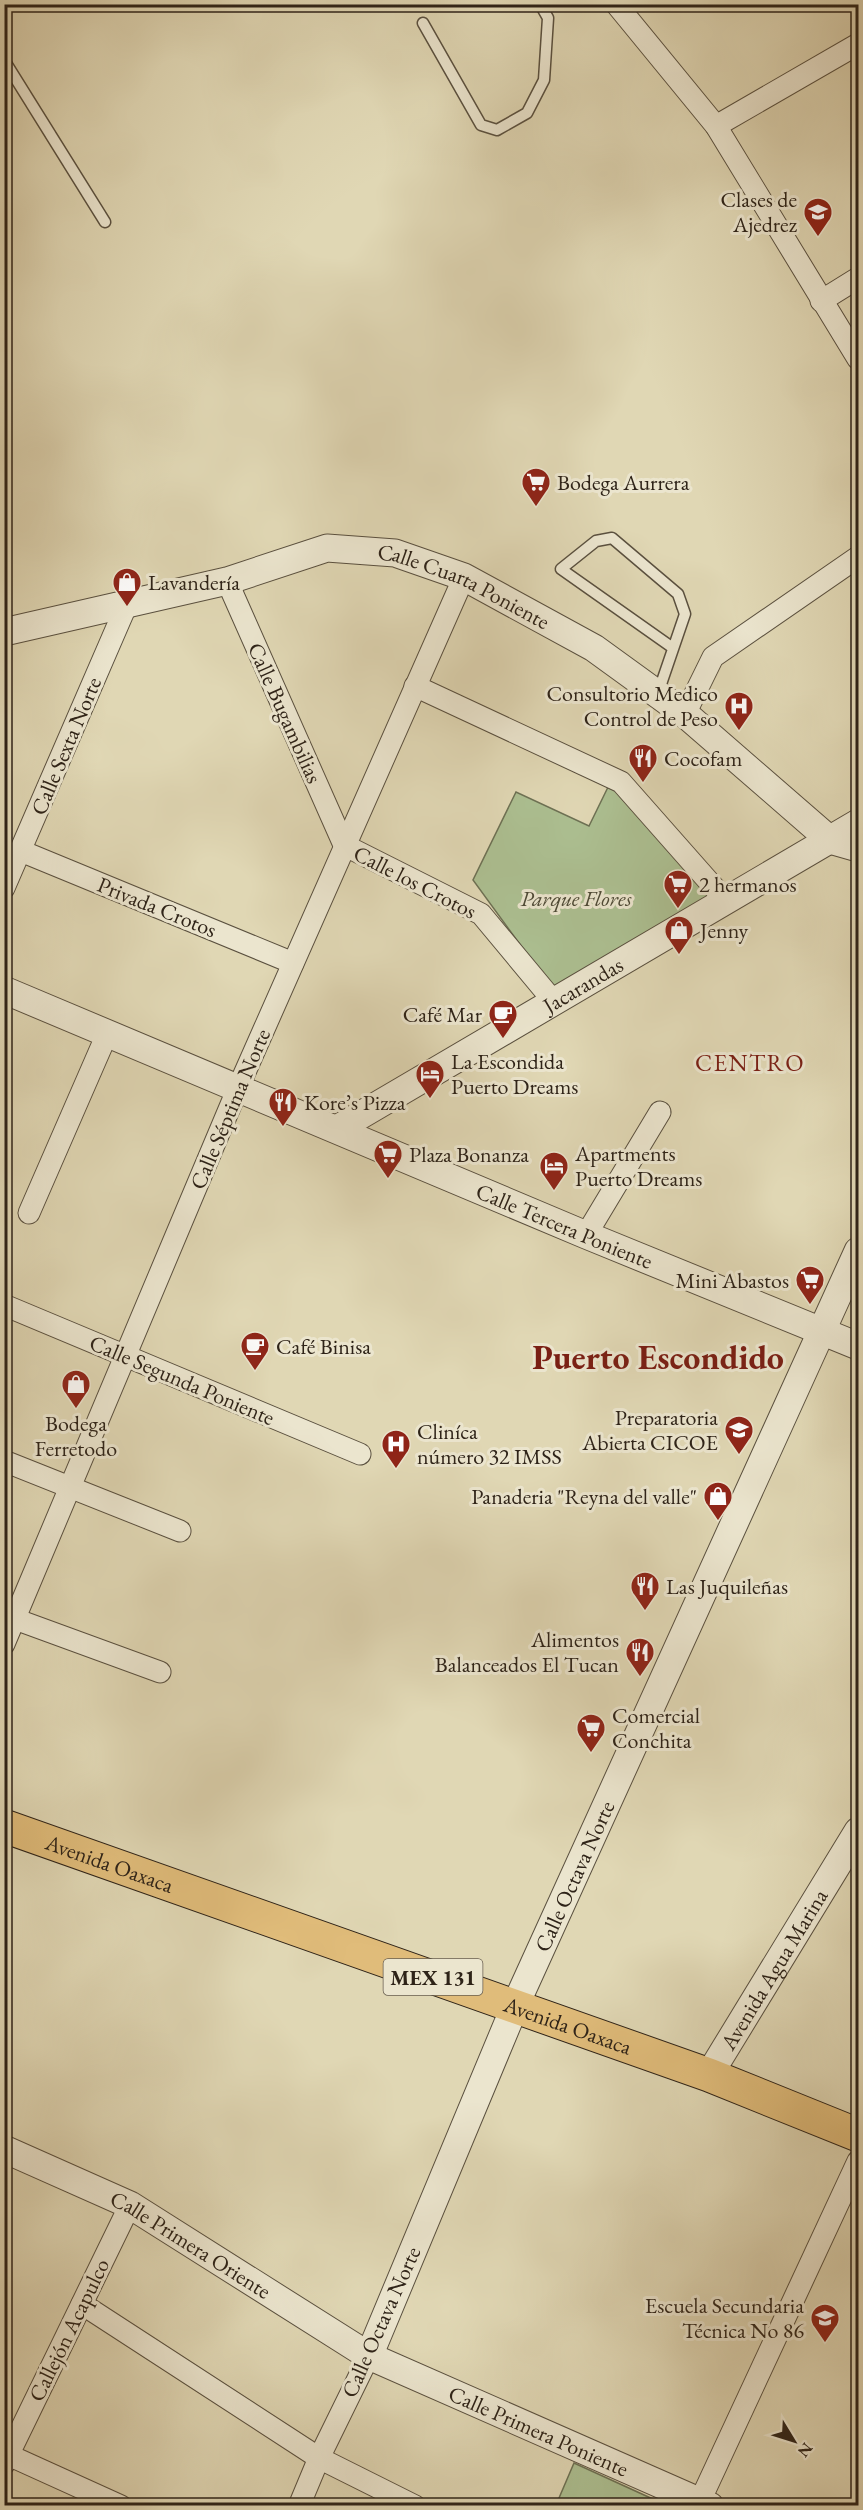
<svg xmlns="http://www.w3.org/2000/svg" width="863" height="2510" viewBox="0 0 863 2510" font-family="'EB Garamond',serif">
<rect width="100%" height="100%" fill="#e0d7b4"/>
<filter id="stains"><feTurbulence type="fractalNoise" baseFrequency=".00333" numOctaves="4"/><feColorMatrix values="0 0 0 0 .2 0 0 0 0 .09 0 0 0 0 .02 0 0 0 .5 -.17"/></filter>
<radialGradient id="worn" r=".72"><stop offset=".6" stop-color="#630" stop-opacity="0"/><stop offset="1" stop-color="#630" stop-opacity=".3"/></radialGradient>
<g fill="#acbf91" stroke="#6d7154" stroke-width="1.5">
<polygon points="611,781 716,899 557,995 473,880 516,792 589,826"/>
<polygon points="574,2463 666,2505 556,2505"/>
</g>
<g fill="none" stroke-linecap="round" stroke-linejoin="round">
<g stroke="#5a503f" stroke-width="13">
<g id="service">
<polyline points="423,23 481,125 497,130 527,113 544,80 548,18 540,4"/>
<polyline points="4,60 105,222"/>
<polyline points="658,693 685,614 678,594 612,538 596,541 561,569 673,648"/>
</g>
</g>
<g stroke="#5a503f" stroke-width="23">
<g id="minor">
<polyline points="616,4 716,126 858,359"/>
<polyline points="716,126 858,44"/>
<polyline points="821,301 858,278"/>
<polyline points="227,581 344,845 481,914 555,1003"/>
<polyline points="415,686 621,782 726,901"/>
<polyline points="685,714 713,657 858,557"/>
<polyline points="21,851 293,963"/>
<polyline points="4,888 127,604"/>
<polyline points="29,1213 107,1034"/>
<polyline points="586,1235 660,1112"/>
<polyline points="4,1305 360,1454"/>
<polyline points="4,1461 180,1531"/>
<polyline points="4,1615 160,1672"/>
<polyline points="4,1644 238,1088 464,577"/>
<polyline points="82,2304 319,2458 415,2506"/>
<polyline points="4,2453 121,2506"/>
<polyline points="4,2464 130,2205"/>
<polyline points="700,2501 858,2161"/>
<polyline points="299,2506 319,2458 369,2356"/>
</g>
</g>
<g stroke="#5a503f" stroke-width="29">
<g id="tertiary">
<path id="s1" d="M4 632 227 581 327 548 395 553 464 577 594 648 685 714 830 840 858 848"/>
<path id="s2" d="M4 990 586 1235 858 1346"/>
<path id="s3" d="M337 1129 858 823"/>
<path id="s4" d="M709 2075 858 1831"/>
<path id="s5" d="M4 2149 130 2205 369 2356 710 2506"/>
<path id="s6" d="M369 2356 515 2006 858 1251"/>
</g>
</g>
<g stroke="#2e2318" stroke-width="35">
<g id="primary">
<path id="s7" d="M4 1826 709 2075 858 2135"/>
</g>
</g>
<use href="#service" stroke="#ebe5ce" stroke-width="10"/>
<use href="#minor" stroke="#ebe5ce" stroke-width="21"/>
<use href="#tertiary" stroke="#ebe5ce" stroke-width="27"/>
<use href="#primary" stroke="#e0bc7a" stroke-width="33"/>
</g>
<defs>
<g id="school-pin" transform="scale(1.5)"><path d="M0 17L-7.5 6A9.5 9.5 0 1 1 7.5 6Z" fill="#8f2418" stroke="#ebe5ce"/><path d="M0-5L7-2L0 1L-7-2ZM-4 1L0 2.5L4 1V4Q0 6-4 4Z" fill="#fff"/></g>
<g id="supermarket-pin" transform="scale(1.5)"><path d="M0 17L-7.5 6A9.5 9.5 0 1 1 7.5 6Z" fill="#8f2418" stroke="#ebe5ce"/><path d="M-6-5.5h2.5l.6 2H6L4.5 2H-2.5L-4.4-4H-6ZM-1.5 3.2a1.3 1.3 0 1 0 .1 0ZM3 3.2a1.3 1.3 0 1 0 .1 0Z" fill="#fff"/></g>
<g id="shop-pin" transform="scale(1.5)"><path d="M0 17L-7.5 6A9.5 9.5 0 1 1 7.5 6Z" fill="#8f2418" stroke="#ebe5ce"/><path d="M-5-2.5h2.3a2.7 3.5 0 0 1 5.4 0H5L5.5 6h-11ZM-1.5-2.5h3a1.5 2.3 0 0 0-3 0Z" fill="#fff"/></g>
<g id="hospital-pin" transform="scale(1.5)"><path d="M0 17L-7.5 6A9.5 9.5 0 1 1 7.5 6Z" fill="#8f2418" stroke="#ebe5ce"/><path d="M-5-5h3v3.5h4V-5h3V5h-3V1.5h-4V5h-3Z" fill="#fff"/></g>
<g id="restaurant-pin" transform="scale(1.5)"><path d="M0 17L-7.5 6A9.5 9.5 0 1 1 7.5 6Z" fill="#8f2418" stroke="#ebe5ce"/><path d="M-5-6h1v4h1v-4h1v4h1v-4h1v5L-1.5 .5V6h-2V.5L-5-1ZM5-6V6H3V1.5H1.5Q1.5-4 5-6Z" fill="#fff"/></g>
<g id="cafe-pin" transform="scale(1.5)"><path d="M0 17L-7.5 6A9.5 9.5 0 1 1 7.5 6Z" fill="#8f2418" stroke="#ebe5ce"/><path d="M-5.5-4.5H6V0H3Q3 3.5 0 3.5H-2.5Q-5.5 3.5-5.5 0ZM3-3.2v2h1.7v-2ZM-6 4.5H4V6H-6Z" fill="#fff"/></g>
<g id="hotel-pin" transform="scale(1.5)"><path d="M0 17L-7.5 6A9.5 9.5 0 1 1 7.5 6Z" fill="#8f2418" stroke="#ebe5ce"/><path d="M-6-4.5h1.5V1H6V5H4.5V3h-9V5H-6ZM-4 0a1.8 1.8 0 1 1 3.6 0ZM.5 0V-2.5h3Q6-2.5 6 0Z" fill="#fff"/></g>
<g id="university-pin" transform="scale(1.5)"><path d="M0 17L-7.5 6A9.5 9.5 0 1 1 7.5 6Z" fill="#8f2418" stroke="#ebe5ce"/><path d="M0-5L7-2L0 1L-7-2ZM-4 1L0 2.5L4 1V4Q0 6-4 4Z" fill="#fff"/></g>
</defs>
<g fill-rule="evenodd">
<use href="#school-pin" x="818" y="212"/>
<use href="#supermarket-pin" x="536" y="482"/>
<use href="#shop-pin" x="127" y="582"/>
<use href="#hospital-pin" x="739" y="706"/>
<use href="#restaurant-pin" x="643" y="758"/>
<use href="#supermarket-pin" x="678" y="884"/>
<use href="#shop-pin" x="679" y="930"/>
<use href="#cafe-pin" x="503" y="1014"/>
<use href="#hotel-pin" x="430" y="1074"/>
<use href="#restaurant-pin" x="283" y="1102"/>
<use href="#supermarket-pin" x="388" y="1154"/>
<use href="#hotel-pin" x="554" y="1166"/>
<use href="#supermarket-pin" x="810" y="1280"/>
<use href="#cafe-pin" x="255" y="1346"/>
<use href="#shop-pin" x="76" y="1384"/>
<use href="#university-pin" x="739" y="1430"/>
<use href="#hospital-pin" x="396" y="1444"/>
<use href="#shop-pin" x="718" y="1496"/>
<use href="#restaurant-pin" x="645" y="1586"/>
<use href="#restaurant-pin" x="640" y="1652"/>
<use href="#supermarket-pin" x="591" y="1728"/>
<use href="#school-pin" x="825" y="2318"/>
</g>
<g text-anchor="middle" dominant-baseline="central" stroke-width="6" stroke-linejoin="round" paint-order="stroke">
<rect fill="#ebe5ce" stroke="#675d4f" stroke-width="1.5" x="383.5" y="1959" width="99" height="36" rx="4.5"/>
<g font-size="21" font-weight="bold" fill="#2e2318">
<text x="433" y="1977">MEX 131</text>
</g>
<g font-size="22" fill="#2e2318" stroke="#ebe5ce" text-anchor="start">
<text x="797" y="199" text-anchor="end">Clases de<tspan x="797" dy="25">Ajedrez</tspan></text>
<text x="557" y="482">Bodega Aurrera</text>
<text x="148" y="582">Lavandería</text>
<text x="718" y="693" text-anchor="end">Consultorio Medico<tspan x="718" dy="25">Control de Peso</tspan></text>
<text x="664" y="758">Cocofam</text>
<text x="699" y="884">2 hermanos</text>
<text x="700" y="930">Jenny</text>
<text x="482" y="1014" text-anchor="end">Café Mar</text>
<text x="451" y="1061">La Escondida<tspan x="451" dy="25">Puerto Dreams</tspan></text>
<text x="304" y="1102">Kore’s Pizza</text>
<text x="575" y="1153">Apartments<tspan x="575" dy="25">Puerto Dreams</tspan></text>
<text x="409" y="1154">Plaza Bonanza</text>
<text x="789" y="1280" text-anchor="end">Mini Abastos</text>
<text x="276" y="1346">Café Binisa</text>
<text x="718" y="1417" text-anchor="end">Preparatoria<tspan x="718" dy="25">Abierta CICOE</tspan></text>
<text x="76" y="1423" text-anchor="middle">Bodega<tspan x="76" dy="25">Ferretodo</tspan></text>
<text x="417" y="1431">Cliníca<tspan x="417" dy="25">número 32 IMSS</tspan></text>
<text x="697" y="1496" text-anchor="end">Panaderia "Reyna del valle"</text>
<text x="666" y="1586">Las Juquileñas</text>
<text x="619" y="1639" text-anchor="end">Alimentos<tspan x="619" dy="25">Balanceados El Tucan</tspan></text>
<text x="612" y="1715">Comercial<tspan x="612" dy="25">Conchita</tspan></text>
<text x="804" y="2305" text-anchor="end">Escuela Secundaria<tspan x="804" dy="25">Técnica No 86</tspan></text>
</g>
<g font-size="22" fill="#2e2318" stroke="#ebe5ce">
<text stroke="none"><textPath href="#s1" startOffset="478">Calle Cuarta Poniente</textPath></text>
<text transform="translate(285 713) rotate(66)">Calle Bugambilias</text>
<text transform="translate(66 746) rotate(-67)">Calle Sexta Norte</text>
<text transform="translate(415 882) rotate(27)">Calle los Crotos</text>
<text transform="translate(157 907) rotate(22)">Privada Crotos</text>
<text stroke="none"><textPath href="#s3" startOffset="285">Jacarandas</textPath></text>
<text transform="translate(230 1109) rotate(-67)">Calle Séptima Norte</text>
<text stroke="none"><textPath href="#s2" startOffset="608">Calle Tercera Poniente</textPath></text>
<text transform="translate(182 1380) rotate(23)">Calle Segunda Poniente</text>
<text stroke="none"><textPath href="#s7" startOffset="112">Avenida Oaxaca</textPath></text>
<text stroke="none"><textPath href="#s6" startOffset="522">Calle Octava Norte</textPath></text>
<text stroke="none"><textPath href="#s4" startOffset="124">Avenida Agua Marina</textPath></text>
<text stroke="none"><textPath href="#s7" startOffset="598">Avenida Oaxaca</textPath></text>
<text stroke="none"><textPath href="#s5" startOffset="210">Calle Primera Oriente</textPath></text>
<text transform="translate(381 2322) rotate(-66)">Calle Octava Norte</text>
<text transform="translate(69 2330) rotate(-64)">Callejón Acapulco</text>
<text stroke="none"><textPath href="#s5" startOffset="606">Calle Primera Poniente</textPath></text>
</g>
<g font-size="22" font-style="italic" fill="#4e4a36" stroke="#ebe5ce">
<text x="576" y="898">Parque Flores</text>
</g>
<g font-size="24" letter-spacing="1.5" fill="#7a1f14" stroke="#ebe5ce">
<text x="750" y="1062">CENTRO</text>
</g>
<g font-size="34" font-weight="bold" fill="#7a1f14" stroke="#ebe5ce">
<text x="658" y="1357">Puerto Escondido</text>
</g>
</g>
<rect width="863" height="2510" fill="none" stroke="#e0d7b4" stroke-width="24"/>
<rect x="6" y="6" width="851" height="2498" fill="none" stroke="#2e2318" stroke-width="3"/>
<rect x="12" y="12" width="839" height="2486" fill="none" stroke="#2e2318" stroke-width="1.5"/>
<g transform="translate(794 2441) rotate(128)" stroke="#ebe5ce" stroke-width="4.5" paint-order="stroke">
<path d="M0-4.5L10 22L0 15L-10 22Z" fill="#2e2318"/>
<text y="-9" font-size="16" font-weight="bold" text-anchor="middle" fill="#2e2318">N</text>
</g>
<rect width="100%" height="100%" filter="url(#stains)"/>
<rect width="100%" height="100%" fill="url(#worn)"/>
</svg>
